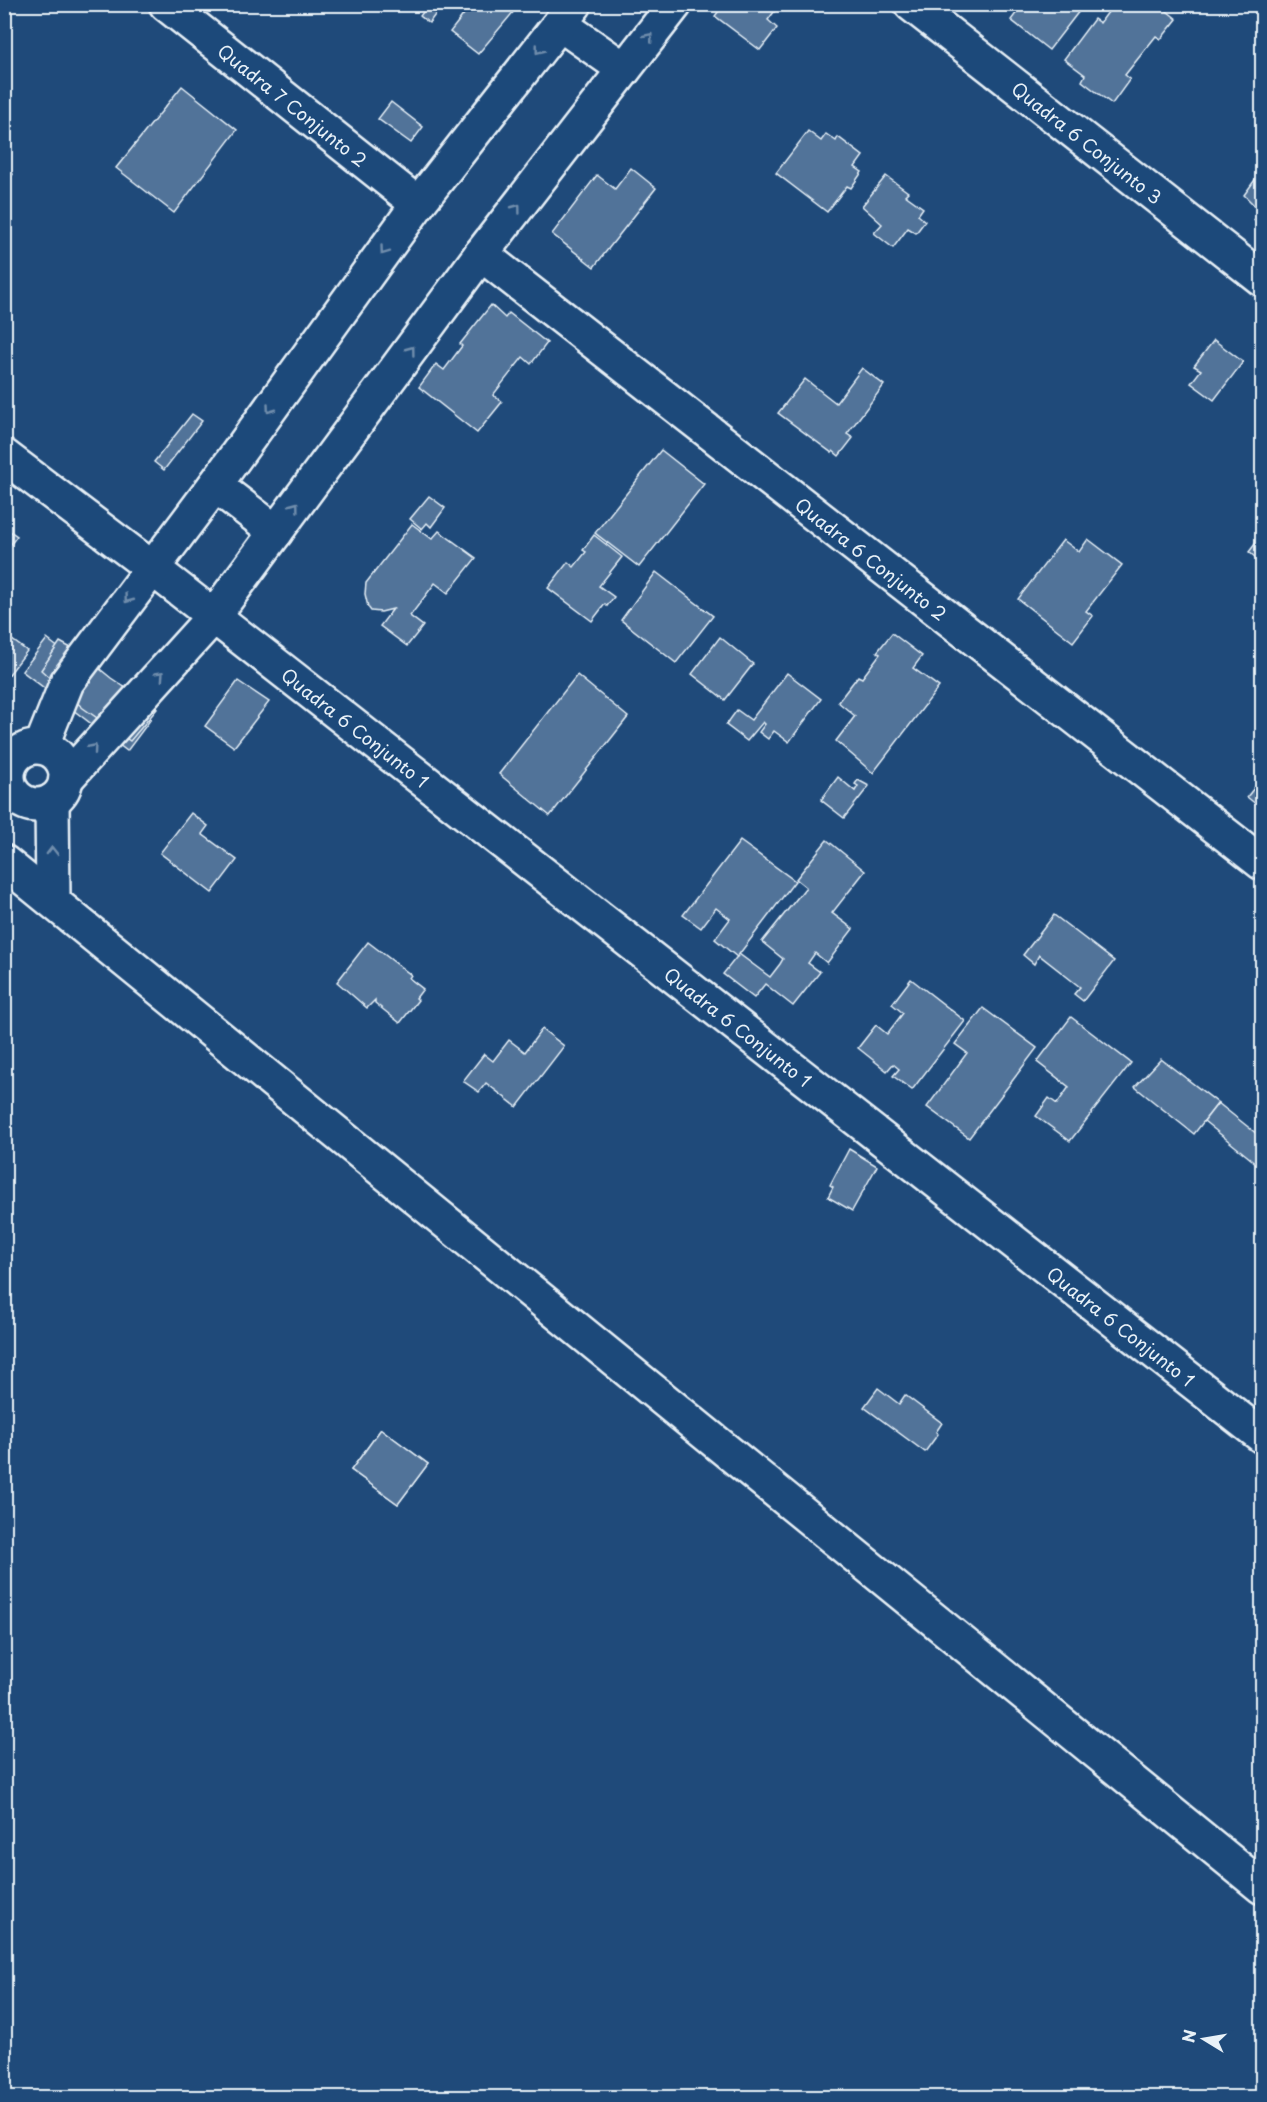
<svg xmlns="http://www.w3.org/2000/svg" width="1267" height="2102" viewBox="0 0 1267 2102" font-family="'Playpen Sans',sans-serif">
<rect width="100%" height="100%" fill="#1f4a7a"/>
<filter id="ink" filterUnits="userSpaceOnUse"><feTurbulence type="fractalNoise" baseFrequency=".0167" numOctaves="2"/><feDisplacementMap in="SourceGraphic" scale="12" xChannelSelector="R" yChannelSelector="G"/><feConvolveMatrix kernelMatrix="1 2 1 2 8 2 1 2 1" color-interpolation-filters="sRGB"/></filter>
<g filter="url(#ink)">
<g fill="#517399" stroke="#e8f1f8" stroke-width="1.5">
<polygon points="429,4 443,4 429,23 420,16"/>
<polygon points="452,4 520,4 478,54 450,32 464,14"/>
<polygon points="724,4 780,4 768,20 777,28 760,50 715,16"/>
<polygon points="1023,4 1081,4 1083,6 1049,50 1011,20"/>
<polygon points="1114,4 1131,4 1135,8 1138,4 1158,4 1177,19 1161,39 1156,36 1125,75 1130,79 1112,104 1082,81 1085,75 1064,59 1094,19 1100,23"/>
<polygon points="182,86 237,130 174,213 116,168"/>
<polygon points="391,102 423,127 411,143 378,119"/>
<polygon points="808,131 821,141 826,134 836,141 838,137 863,156 855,167 862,172 851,188 847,186 827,212 776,173"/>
<polygon points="4,167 13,174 4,185"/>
<polygon points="631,168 656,188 594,267 552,234 597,175 615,189"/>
<polygon points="1262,170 1262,226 1254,220 1261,212 1244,195"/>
<polygon points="886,176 908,192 905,195 923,208 918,215 925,221 916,233 908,228 893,248 874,233 882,224 862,206"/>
<polygon points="491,305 505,318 509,313 547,343 531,364 523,357 493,395 502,402 477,433 419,387 436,364 444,370 462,346 460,344"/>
<polygon points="1214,340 1243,362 1214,400 1191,383 1201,370 1194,366"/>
<polygon points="862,368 884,385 847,434 853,438 839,456 833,451 832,453 778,413 805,379 836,403"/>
<polygon points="192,414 202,421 164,470 154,462"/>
<polygon points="661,450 704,484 639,567 595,533"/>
<polygon points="429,496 445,508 431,527 427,523 422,529 410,519"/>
<polygon points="412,524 432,539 439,531 476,558 448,593 435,583 410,616 423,626 407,646 380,626 393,609 381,612 371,611 368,607 365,594 366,583"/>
<polygon points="4,527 17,536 4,553"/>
<polygon points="594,535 622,557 599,586 614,597 607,606 605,604 592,621 548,588 568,562 574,567 586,552 583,550"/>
<polygon points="1262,535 1262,563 1249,552"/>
<polygon points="1088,539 1122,565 1086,611 1093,616 1073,642 1018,599 1063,540 1079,552"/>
<polygon points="656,572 713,616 676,663 621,620"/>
<polygon points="892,633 922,656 913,668 939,687 873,773 836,741 855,716 838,702 858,676 862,678 880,654 877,652"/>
<polygon points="4,634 27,651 4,681"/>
<polygon points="720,637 753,664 725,700 692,674"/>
<polygon points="47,639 151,719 127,751 22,671"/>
<polygon points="60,642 80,653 111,678 157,709 130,741 83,708 41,670"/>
<polygon points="787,673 821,699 789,742 774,731 768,739 759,732 765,724 763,722 747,741 726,725 737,710 751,720"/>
<polygon points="577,675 628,717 550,816 499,774"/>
<polygon points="238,681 269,702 234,747 205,726"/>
<polygon points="838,777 855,791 858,786 855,784 858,780 869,786 844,818 821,800"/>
<polygon points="1262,778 1262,809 1247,797"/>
<polygon points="191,813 208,826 202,834 237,860 212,893 160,853"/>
<polygon points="827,840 865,871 832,913 853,929 827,963 815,953 808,963 820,972 793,1006 765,984 754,998 723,974 739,954 770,977 780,964 783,959 762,942 806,887 796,879"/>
<polygon points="740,841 795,881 737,957 715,939 730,919 716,908 701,928 683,915"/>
<polygon points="1054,915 1114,961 1083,1001 1074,994 1080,987 1039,955 1034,964 1023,955"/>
<polygon points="368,942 411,975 409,978 423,989 416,998 418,1000 400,1023 375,1003 375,1000 367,1008 337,982"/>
<polygon points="911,979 965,1021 912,1090 893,1076 899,1069 893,1064 887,1071 858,1048 876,1025 887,1034 903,1013 892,1004"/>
<polygon points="983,1008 1037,1048 969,1138 927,1107 967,1053 955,1044"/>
<polygon points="1071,1017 1131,1063 1070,1141 1036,1116 1049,1098 1057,1104 1069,1087 1037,1062"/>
<polygon points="542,1029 564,1046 517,1107 486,1083 479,1092 463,1081 484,1054 493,1061 509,1040 525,1052"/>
<polygon points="1161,1059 1218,1103 1194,1134 1135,1087"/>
<polygon points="1218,1103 1262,1138 1262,1168 1204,1121"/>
<polygon points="849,1149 877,1166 852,1211 828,1197 833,1187 830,1185"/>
<polygon points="878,1388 899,1404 905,1395 942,1423 936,1432 938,1434 925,1452 864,1407"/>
<polygon points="381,1429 428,1464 398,1504 351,1470"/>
<polygon points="381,1429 428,1464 398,1504 351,1470"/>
</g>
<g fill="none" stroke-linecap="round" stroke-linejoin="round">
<g stroke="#e8f1f8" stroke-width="38">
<g id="minor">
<path id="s1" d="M166 4 418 204"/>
<path id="s2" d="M911 4 1262 279"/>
<polyline points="560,24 624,69"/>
<path id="s3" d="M481 254 1262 863"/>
<path id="s4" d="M4 456 152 568 1262 1436"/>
<polyline points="215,485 276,532"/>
<polyline points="41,747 67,682 215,485 418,204 575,4"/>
<circle cx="37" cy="776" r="29"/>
<polyline points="66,779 213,617 481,254 675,4"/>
<polyline points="52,801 53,900"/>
<polyline points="4,862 1262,1887"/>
</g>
</g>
<use href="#minor" stroke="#1f4a7a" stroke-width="33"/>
</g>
<defs><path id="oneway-chevron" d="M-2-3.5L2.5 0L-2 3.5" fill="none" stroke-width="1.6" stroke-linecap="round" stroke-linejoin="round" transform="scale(1.5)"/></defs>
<g stroke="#6f8dac">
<use href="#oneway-chevron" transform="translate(649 37) rotate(-51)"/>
<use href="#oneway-chevron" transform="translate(539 50) rotate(128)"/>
<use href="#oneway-chevron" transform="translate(517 208) rotate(-53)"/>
<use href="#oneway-chevron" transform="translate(384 251) rotate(126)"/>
<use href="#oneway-chevron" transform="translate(411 350) rotate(-53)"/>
<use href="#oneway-chevron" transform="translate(270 409) rotate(126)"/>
<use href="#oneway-chevron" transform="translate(295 506) rotate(-53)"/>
<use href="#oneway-chevron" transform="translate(128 599) rotate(127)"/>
<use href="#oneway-chevron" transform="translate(160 675) rotate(-47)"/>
<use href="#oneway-chevron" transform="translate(93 748) rotate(-49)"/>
<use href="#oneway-chevron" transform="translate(52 851) rotate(-91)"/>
</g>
</g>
<g text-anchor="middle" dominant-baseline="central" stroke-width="4.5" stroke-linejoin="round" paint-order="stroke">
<g font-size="18" fill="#e8f1f8" stroke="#1f4a7a">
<text stroke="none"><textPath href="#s1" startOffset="162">Quadra 7 Conjunto 2</textPath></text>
<text stroke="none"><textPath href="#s2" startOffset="224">Quadra 6 Conjunto 3</textPath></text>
<text stroke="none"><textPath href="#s3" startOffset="495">Quadra 6 Conjunto 2</textPath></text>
<text stroke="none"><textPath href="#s4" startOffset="444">Quadra 6 Conjunto 1</textPath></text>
<text stroke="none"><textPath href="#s4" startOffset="930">Quadra 6 Conjunto 1</textPath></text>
<text stroke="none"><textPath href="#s4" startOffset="1416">Quadra 6 Conjunto 1</textPath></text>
</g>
</g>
<rect width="1267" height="2102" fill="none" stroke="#1f4a7a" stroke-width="24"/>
<rect x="12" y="12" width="1243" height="2078" fill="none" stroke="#e8f1f8" stroke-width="2" filter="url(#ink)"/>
<g transform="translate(1204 2039) rotate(281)" stroke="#1f4a7a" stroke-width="4.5" paint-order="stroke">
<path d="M0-4.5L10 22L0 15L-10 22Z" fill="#e8f1f8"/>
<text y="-9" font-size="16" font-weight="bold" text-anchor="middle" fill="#e8f1f8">N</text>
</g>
</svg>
